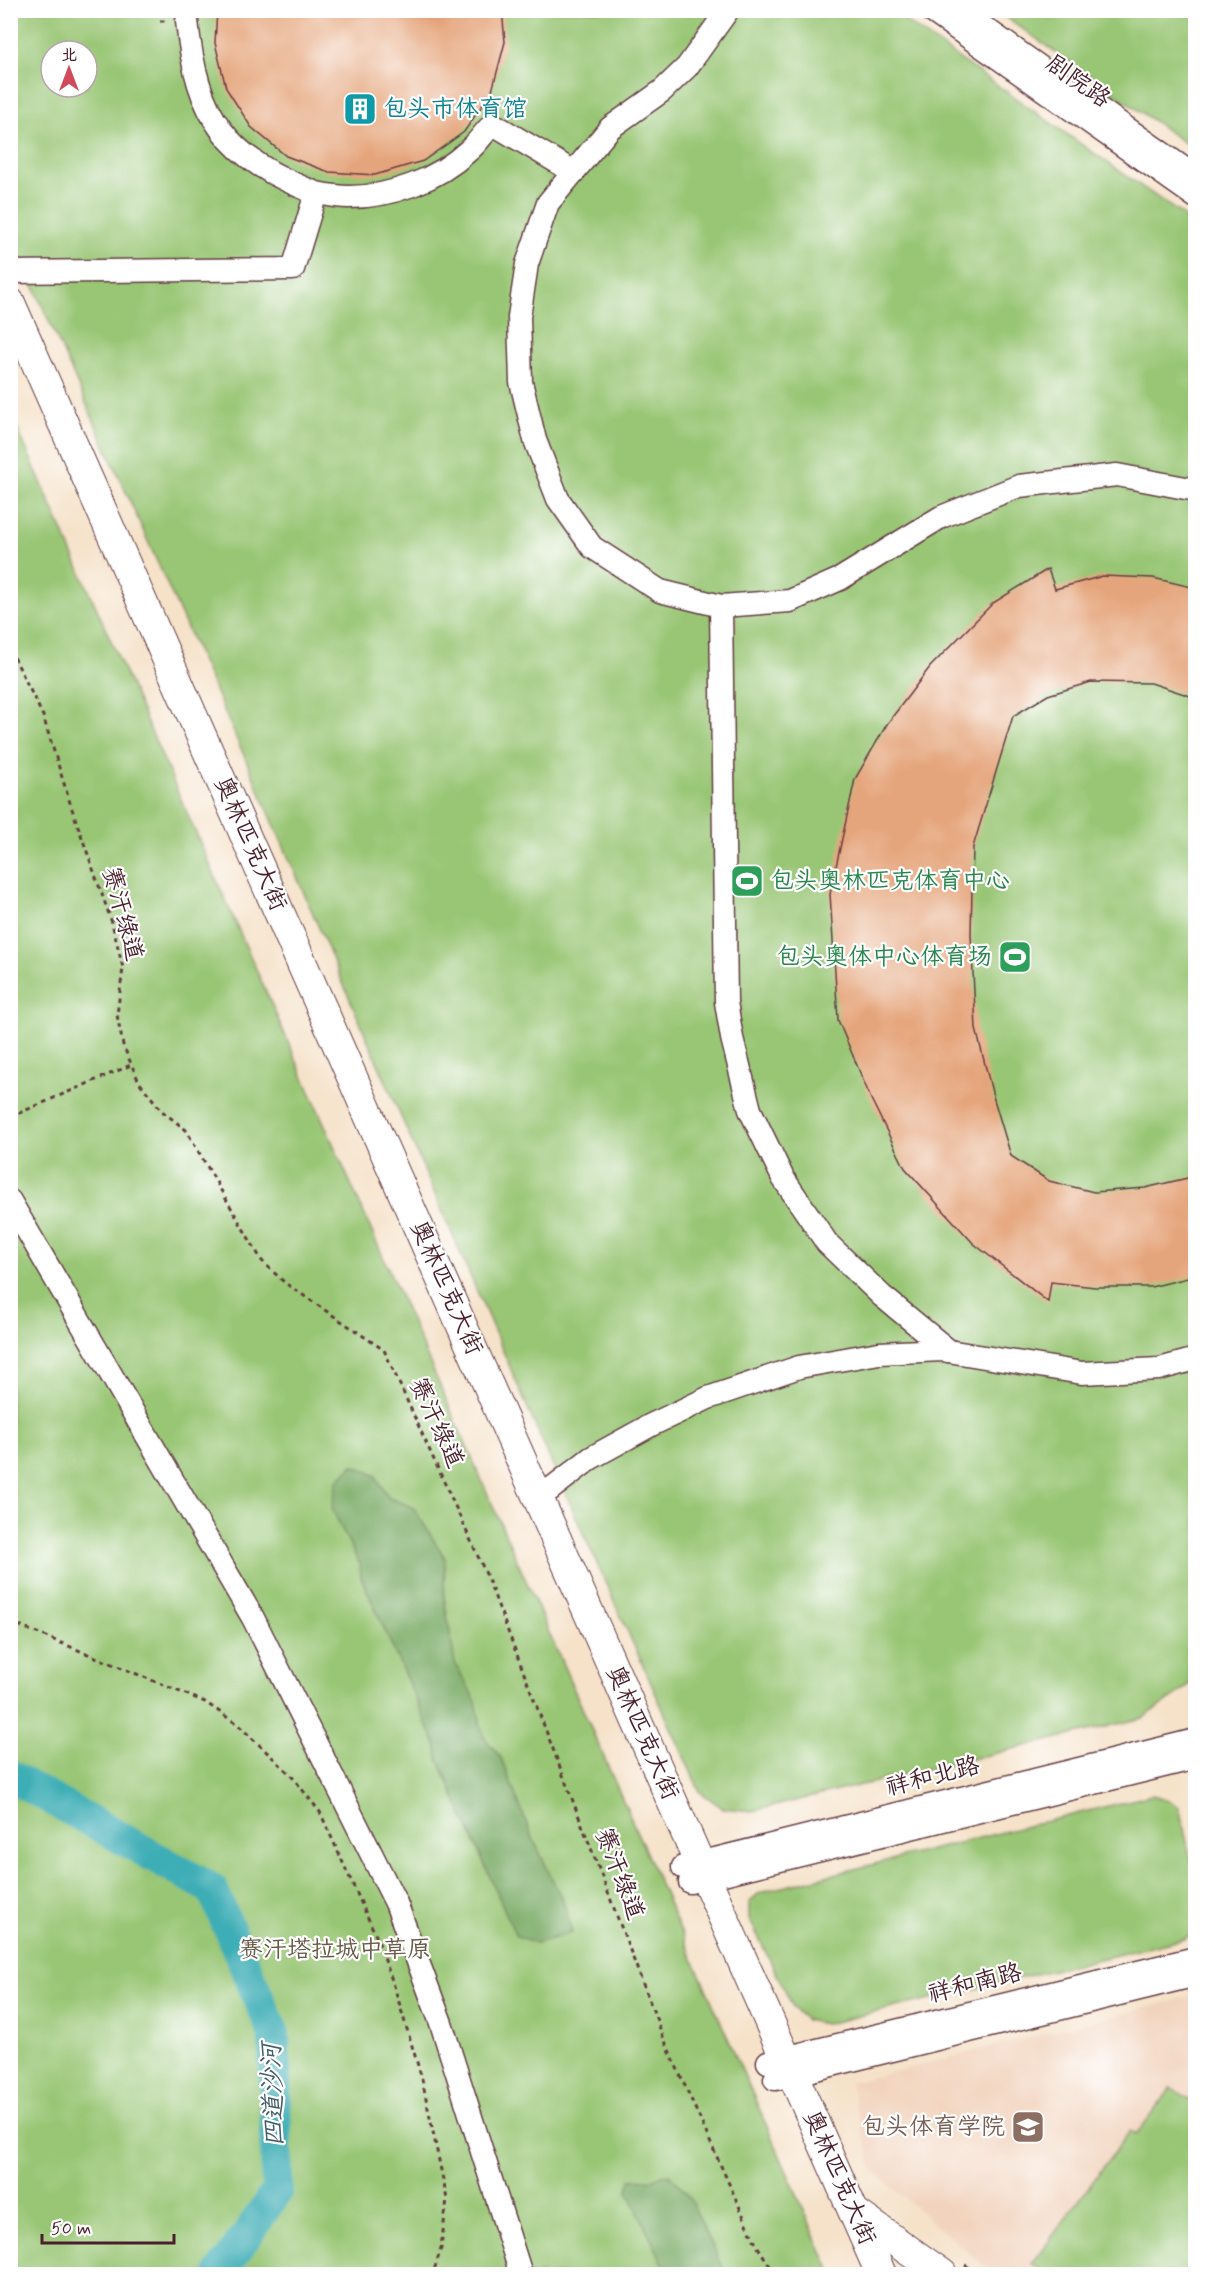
<svg xmlns="http://www.w3.org/2000/svg" width="1206" height="2285" viewBox="0 0 1206 2285" font-family="Mynerve,'LXGW WenKai TC',sans-serif">
<rect width="100%" height="100%" fill="#fff"/>
<filter id="ink" filterUnits="userSpaceOnUse"><feTurbulence type="fractalNoise" baseFrequency=".0167" numOctaves="2"/><feDisplacementMap in="SourceGraphic" scale="12" xChannelSelector="R" yChannelSelector="G"/><feConvolveMatrix kernelMatrix="1 2 1 2 8 2 1 2 1" color-interpolation-filters="sRGB"/></filter>
<filter id="wash" filterUnits="userSpaceOnUse"><feTurbulence type="fractalNoise" baseFrequency=".008" numOctaves="4" result="noise"/><feDisplacementMap in="SourceGraphic" scale="24" xChannelSelector="R" yChannelSelector="G"/><feGaussianBlur stdDeviation="1.35" result="paint"/><feColorMatrix in="noise" values="0 0 0 0 0 0 0 0 0 0 0 0 0 0 0 0 0 1.4 0 .05"/><feComposite in="paint" operator="in"/></filter>
<g filter="url(#wash)">
<rect width="100%" height="100%" fill="#f5e2c9"/>
<polygon fill="#f2d4be" points="1195,1995 1195,2274 993,2274 873,2171 850,2083"/>
<g fill="#99c674" stroke="#727250" stroke-width="1.5" fill-rule="evenodd">
<path d="M11 10 891 11 1195 224 1196 1675 1186 1688 1143 1718 753 1811 723 1808 700 1792 549 1457 243 753 11 236ZM51 51H87V87H51Z"/>
<polygon points="997,11 1195,11 1195,150"/>
<polygon points="10,412 832,2274 11,2274"/>
<polygon points="1152,1795 1169,1800 1179,1807 1195,1878 1195,1932 1184,1939 825,2024 806,2020 794,2009 749,1918 749,1903 758,1894 770,1890"/>
<polygon points="1172,2087 1195,2104 1195,2274 1046,2274 1032,2264 1130,2131 1136,2135"/>
</g>
<g fill="#7aab66" stroke="#626548" stroke-width="1.5">
<polygon points="353,1465 375,1475 389,1498 413,1507 445,1558 444,1597 455,1663 476,1702 483,1736 501,1758 530,1832 565,1906 572,1933 536,1943 516,1936 438,1759 437,1747 361,1577 360,1565 332,1509 337,1481"/>
<polygon points="669,2174 687,2193 726,2274 668,2274 628,2191 630,2180 653,2179"/>
</g>
<g fill="none" stroke-linecap="round" stroke-linejoin="round">
<polyline stroke="#3cadb6" stroke-width="32" points="10,1776 212,1889 274,2034 277,2191 220,2274"/>
</g>
<g id="blocks">
<g fill="#e5a57c">
<polygon points="217,10 502,10 505,42 492,91 464,132 423,161 375,175 329,172 286,156 251,127 226,88 215,43"/>
<polygon points="1048,569 1055,589 1103,576 1153,578 1196,588 1196,698 1151,683 1091,682 1048,695 1013,716 973,847 971,934 976,1029 993,1096 1011,1156 1049,1181 1094,1192 1145,1188 1196,1176 1196,1276 1151,1287 1095,1287 1051,1282 1048,1302 973,1243 905,1168 871,1099 838,1020 830,894 855,779 887,724 930,667 993,603"/>
</g>
</g>
</g>
<g filter="url(#ink)">
<use href="#blocks" fill-opacity="0" stroke="#643c43" stroke-width="1.5"/>
<g fill="none" stroke-linecap="round" stroke-linejoin="round">
<g stroke="#643c43" stroke-width="25">
<g id="minor">
<polyline points="728,10 687,67 662,91 610,128 548,203 527,264 519,317 521,382 535,440 558,499 592,547 660,591 721,606 790,601 840,579 941,517 1019,486 1117,475 1196,490"/>
<polyline points="930,10 1196,197"/>
<polyline points="959,10 1196,177"/>
<path d="M316 193C327 195 338 197 349 197 391 197 437 180 468 151 478 143 484 132 493 124L574 172"/>
<path d="M10 272 293 269 316 193C226 158 197 118 187 21"/>
<polyline points="721,606 726,1002 732,1038 750,1110 783,1178 827,1243 882,1296 949,1351"/>
<polyline points="10,1201 253,1618 396,1903 441,2023 521,2274"/>
<polyline points="539,1498 591,1458 651,1425 708,1398 799,1367 879,1353 942,1350 1082,1373 1159,1369 1196,1359"/>
<polyline points="683,1867 1196,1740"/>
<polyline points="690,1882 1196,1758"/>
<polyline points="768,2062 1196,1958"/>
<polyline points="775,2079 1196,1975"/>
</g>
</g>
<g stroke="#643c43" stroke-width="32">
<g id="major">
<polyline points="10,303 881,2274"/>
<polyline points="854,2212 942,2274"/>
</g>
</g>
<g stroke="#643c43" stroke-width="3" stroke-dasharray="4.5 4.5" stroke-linecap="butt">
<polyline points="160,21 168,21"/>
<polyline points="10,649 43,716 71,806 112,923 123,968 117,1015 123,1045 139,1082 162,1111 186,1130 262,1261 285,1283 384,1350 486,1574 664,2039 756,2244 775,2274"/>
<polyline points="10,1117 131,1065"/>
<polyline points="10,1622 205,1702 237,1724 290,1774 320,1812 377,1938 394,1986 422,2079 447,2199 441,2248 433,2274"/>
<polyline points="965,2265 978,2274"/>
</g>
<use href="#minor" stroke="#fff" stroke-width="22"/>
<use href="#major" stroke="#fff" stroke-width="30"/>
</g>
</g>
<defs>
<g id="building-square" transform="scale(1.725)"><rect x="-9" y="-9" width="18" height="18" rx="4" fill="#0f9aa8" stroke="#fff"/><path d="M-4-6H4V6H1V3H-1V6H-4ZM-2.5-4.3h1.7v1.8h-1.7ZM.8-4.3h1.7v1.8H.8ZM-2.5-1h1.7V.8h-1.7ZM.8-1h1.7V.8H.8Z" fill="#fff"/></g>
<g id="stadium-square" transform="scale(1.725)"><rect x="-9" y="-9" width="18" height="18" rx="4" fill="#2e9e5b" stroke="#fff"/><path d="M0-5a6.5 5 0 1 0 0 10a6.5 5 0 1 0 0-10ZM-3.5-1.8h7v3.6h-7Z" fill="#fff"/></g>
<g id="school-square" transform="scale(1.725)"><rect x="-9" y="-9" width="18" height="18" rx="4" fill="#8d6e63" stroke="#fff"/><path d="M0-5L7-2L0 1L-7-2ZM-4 1L0 2.5L4 1V4Q0 6-4 4Z" fill="#fff"/></g>
</defs>
<g fill-rule="evenodd">
<use href="#building-square" x="360" y="109"/>
<use href="#stadium-square" x="747" y="881"/>
<use href="#stadium-square" x="1015" y="957"/>
<use href="#school-square" x="1028" y="2127"/>
</g>
<g text-anchor="middle" dominant-baseline="central" stroke-width="4.5" stroke-linejoin="round" paint-order="stroke">
<g font-size="24" fill="#4a1f2b" stroke="#fff">
<text transform="translate(1078 82) rotate(35)">剧院路</text>
<text transform="translate(250 844) rotate(66)">奥林匹克大街</text>
<text transform="translate(122 914) rotate(75)">赛汗绿道</text>
<text transform="translate(446 1288) rotate(66)">奥林匹克大街</text>
<text transform="translate(436 1423) rotate(65)">赛汗绿道</text>
<text transform="translate(642 1733) rotate(66)">奥林匹克大街</text>
<text transform="translate(933 1777) rotate(-14)">祥和北路</text>
<text transform="translate(619 1874) rotate(69)">赛汗绿道</text>
<text transform="translate(975 1984) rotate(-14)">祥和南路</text>
<text transform="translate(839 2178) rotate(66)">奥林匹克大街</text>
</g>
<g font-size="24" fill="#0d838f" stroke="#fff" text-anchor="start">
<text x="383" y="109">包头市体育馆</text>
</g>
<g font-size="24" fill="#27864d" stroke="#fff" text-anchor="start">
<text x="770" y="881">包头奥林匹克体育中心</text>
<text x="992" y="957" text-anchor="end">包头奥体中心体育场</text>
</g>
<g font-size="24" fill="#665945" stroke="#fff">
<text x="335" y="1950">赛汗塔拉城中草原</text>
</g>
<g font-size="24" fill="#785e54" stroke="#fff" text-anchor="end">
<text x="1005" y="2127">包头体育学院</text>
</g>
<g font-size="26" font-style="italic" fill="#445f6a" stroke="#fff">
<text transform="translate(274 2095) rotate(-92)">四道沙河</text>
</g>
</g>
<rect width="1206" height="2285" fill="none" stroke="#fff" stroke-width="36"/>
<g transform="translate(69 69)"><circle r="28" fill="#ffffff" stroke="#b7a5aa" stroke-width="1.5"/>
<path d="M0-4.5L10 22L0 15L-10 22Z" fill="#d1495b"/>
<text y="-9" font-size="16" font-weight="bold" text-anchor="middle" fill="#4a1f2b">北</text>
</g>
<path d="M42 2234v9h132v-9" fill="none" stroke="#4a1f2b" stroke-width="3"/>
<text x="51" y="2234" font-size="18" fill="#4a1f2b" stroke="#ffffff" stroke-width="4.5" paint-order="stroke">50 m</text>
</svg>
